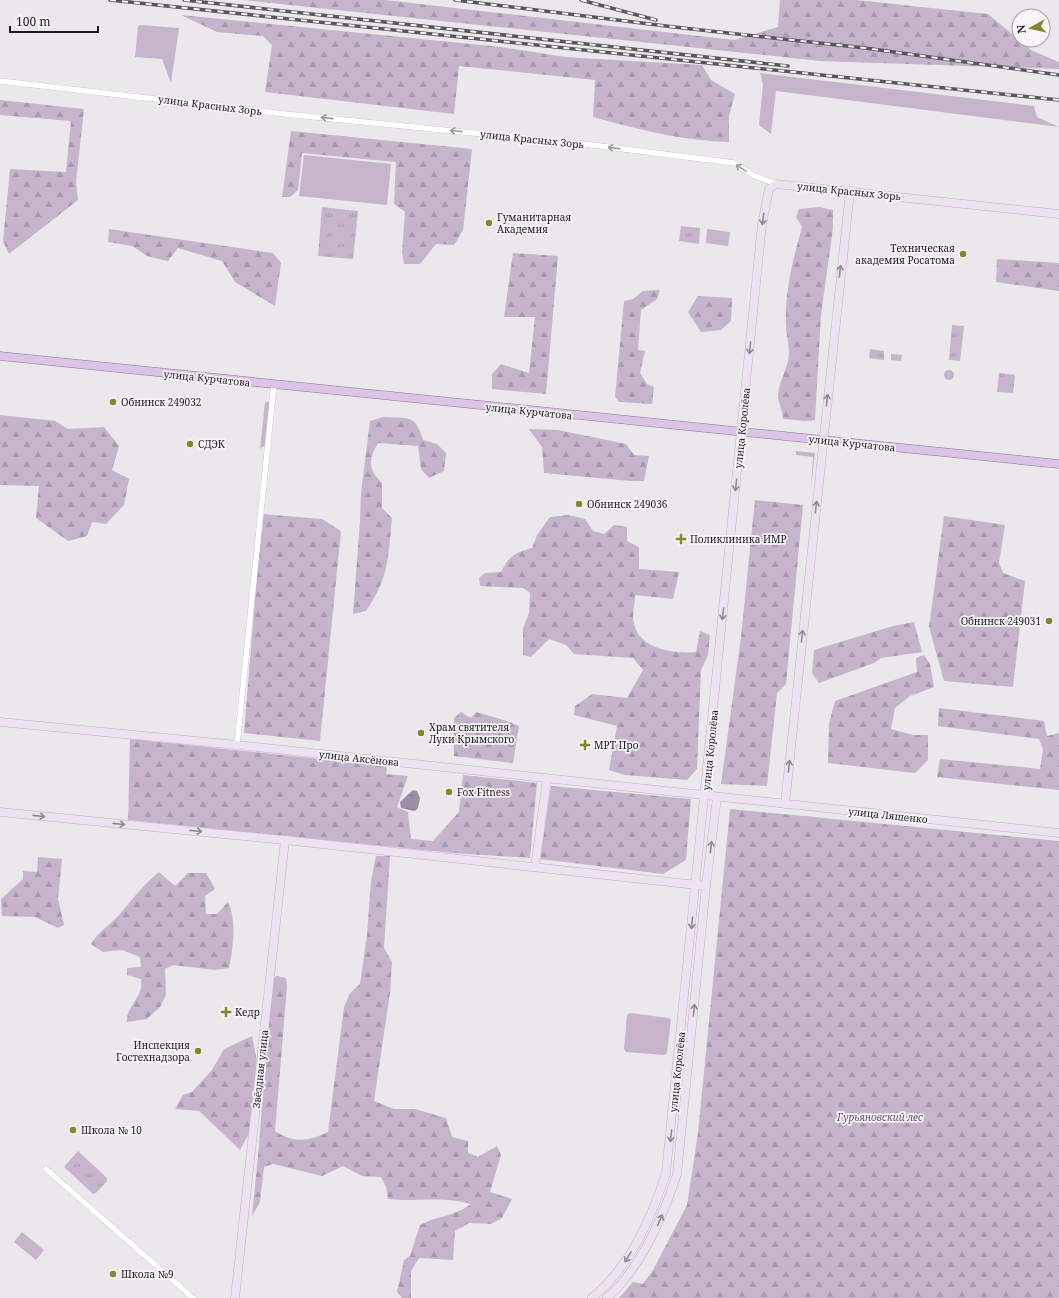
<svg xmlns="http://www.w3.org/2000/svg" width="1059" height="1298" viewBox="0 0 1059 1298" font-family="'Noto Serif',serif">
<defs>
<pattern id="forest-firs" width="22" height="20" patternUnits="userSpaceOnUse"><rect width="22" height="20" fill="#c5b4cb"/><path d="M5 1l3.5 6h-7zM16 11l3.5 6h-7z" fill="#a99aae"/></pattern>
<pattern id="park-tufts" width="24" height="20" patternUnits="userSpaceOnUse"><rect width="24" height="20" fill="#c5b4cb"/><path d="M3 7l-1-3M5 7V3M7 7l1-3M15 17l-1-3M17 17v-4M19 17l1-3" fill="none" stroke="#a99aae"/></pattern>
<pattern id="water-ripples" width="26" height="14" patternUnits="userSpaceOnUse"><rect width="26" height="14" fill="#9f8da5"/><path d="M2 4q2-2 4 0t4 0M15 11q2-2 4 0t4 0" fill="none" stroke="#817286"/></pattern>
</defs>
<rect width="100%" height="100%" fill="#ebe8ec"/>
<g fill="#c5b4cb">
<polygon points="140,25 179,28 171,83 162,59 135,57 138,26"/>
<polygon points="760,73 1034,106 1037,117 1059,127 776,91 771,134 759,125 763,84"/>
<polygon points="304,155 391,164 387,205 299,196"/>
<polygon points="707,229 730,232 728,246 706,243"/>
<circle cx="949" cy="375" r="5"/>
<polygon points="265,402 270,402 265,445 260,449"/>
<polygon points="796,451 815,453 811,489 813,457 796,455"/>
<polygon points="630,1013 668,1018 671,1020 667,1053 665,1055 626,1052 624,1049 627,1015"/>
<polygon points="22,1232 44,1250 36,1260 14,1242"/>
</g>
<g fill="url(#forest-firs)">
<polygon points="243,0 385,0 734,40 778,27 780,0 856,0 988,14 1031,50 1059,62 1059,69 820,61"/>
<path d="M181 15 501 47 565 57 702 65 711 80 735 94 729 116V142C679 140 641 130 593 117L595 80 459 66 454 114 265 92 272 45 263 36 217 32Z"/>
<polygon points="0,100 84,109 76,182 78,200 9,254 3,241 10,169 66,172 71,121 0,115"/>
<polygon points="291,131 472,149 463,230 454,245 436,244 420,264 404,264 402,252 405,212 394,204 396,162 302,153 298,190 290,197 282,197"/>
<path d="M819 207 833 210V228L821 315 815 420 807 421 783 419C783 411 778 402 778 395 779 380 788 369 789 354 789 344 786 334 786 323 785 290 793 259 802 227L796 217 799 209Z"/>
<polygon points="109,229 273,253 281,263 275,306 235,282 222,261 178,248 168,261 147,256 132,246 108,242"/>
<polygon points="513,253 558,256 546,394 492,389 492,374 501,364 529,373 535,317 504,317"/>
<polygon points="997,259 1059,263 1059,291 996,282"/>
<polygon points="660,290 657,299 641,310 638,350 645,351 640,373 647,384 654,387 652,404 619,402 615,397 624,301 633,299 643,291"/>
<polygon points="698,296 732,298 731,321 721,330 701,332 688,312"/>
<polygon points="0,415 55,421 68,429 104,427 119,446 112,470 129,479 124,505 106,524 92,522 87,536 68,541 36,518 39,486 0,485"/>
<path d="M383 417C409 419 415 413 423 440L437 444 446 453 444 471 429 478 421 469 418 446 378 443C368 460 368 469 382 483V508L392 518C388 558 389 577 366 611L353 614 360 521 361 493 370 421Z"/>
<polygon points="529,429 558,430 626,444 634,455 649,456 644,481 630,481 544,473 542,447"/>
<polygon points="755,500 803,505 786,684 777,693 767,786 721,784 741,637"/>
<polygon points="262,514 322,519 341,531 320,741 244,733"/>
<path d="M568 515 585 519 593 531 604 534 614 525 627 527V541L639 547V569L679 572 673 599 635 595C635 602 633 610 633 617 635 649 671 654 696 652L700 631 710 635 708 655 701 670 697 769 687 780 625 775 609 770 617 726 574 715 575 706 592 694 627 698 643 670 633 658 574 654 566 645 549 639 531 657 523 655V628L529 613 530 593 523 588 480 586 479 578 485 573 501 572C510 555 514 553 532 548L537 535 550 517Z"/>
<polygon points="944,516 1005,525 999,563 1003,573 1025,581 1013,687 944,681 929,627"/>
<polygon points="914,622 922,652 881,658 874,663 819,683 812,673 814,650 893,626"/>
<polygon points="924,655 930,664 934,687 910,696 895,708 891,729 913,735 928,735 928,760 915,773 828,763 829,723 835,701 917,672 916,658"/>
<polygon points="939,708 1044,721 1047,736 1059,733 1059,790 937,777 940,759 1040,769 1043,749 1039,739 938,726"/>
<polygon points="461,712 471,718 476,712 504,720 519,726 513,763 454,756 454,718"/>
<polygon points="130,739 387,766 386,774 408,776 397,807 408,812 411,839 433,841 459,812 463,775 537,783 530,858 453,853 128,820"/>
<polygon points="551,786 691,799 686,860 663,874 540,859"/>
<polygon points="730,809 1059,841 1059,1298 619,1298 633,1282 643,1284 653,1270 687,1205 698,1133"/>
<path d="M376 856H390L384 948 392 962 390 993 374 1101 394 1109H415L446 1118 452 1137 468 1141V1153L478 1157 497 1146 501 1155 490 1192 512 1199 502 1218 491 1224 469 1223 455 1231 453 1260 419 1258 411 1271V1298H402L397 1292 404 1260 410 1256 420 1225C437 1216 456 1216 471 1204 442 1196 417 1202 388 1199L386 1187 381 1177 362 1176 343 1166 322 1176 273 1164 264 1167 260 1202 252 1216 259 1146 271 982 276 976 286 978 287 987 275 1131C295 1144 308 1141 328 1132L344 1007 350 993 360 984 367 935 371 881Z"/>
<polygon points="38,857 62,859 58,899 64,925 58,928 35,917 2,916 1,899 23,879 23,871 37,872"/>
<path d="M159 872 175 886 188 873H206L215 889 205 896 206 914H217L228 902C237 921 233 948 229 968L214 970 173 965 165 969 166 995 160 1007 147 1019 127 1022C126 1005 144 998 141 979L127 975V968L141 967 140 957 122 950 103 952 91 944C100 930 108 927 119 915 132 900 143 885 159 872Z"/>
<polygon points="252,1036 257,1061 251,1130 240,1150 199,1111 175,1109 183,1095 192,1092 212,1070 224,1049"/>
</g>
<g fill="url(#park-tufts)">
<polygon points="322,207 358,211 353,259 318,256"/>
<polygon points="681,226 700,228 699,244 679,241"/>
<polygon points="952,325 964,326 960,361 949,360"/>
<polygon points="870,349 884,351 884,360 869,358"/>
<polygon points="891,354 902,355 901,361 891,360"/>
<polygon points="999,373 1015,375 1013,393 997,392"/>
<polygon points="78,1151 107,1178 107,1181 96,1193 93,1194 64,1167"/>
</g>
<polygon fill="url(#water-ripples)" points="413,790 417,791 420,798 418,808 415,811 401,808 400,802"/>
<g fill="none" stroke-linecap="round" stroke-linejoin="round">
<g stroke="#b9b6ba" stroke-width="6">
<g id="street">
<polyline points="0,81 285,114 592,145 734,163 755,176 776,184"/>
<polyline points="237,745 274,384"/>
<polyline points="46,1169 193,1298"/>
</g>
</g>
<g stroke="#b9b6ba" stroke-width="9">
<g id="secondary">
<polyline points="0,722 237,745 1059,833"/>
<polyline points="785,804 850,191"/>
<polyline points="0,812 285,840 706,886"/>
<polyline points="535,867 547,778"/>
<polyline points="235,1298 285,840"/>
<path d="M592 1298C630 1266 651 1220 666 1173L762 224 769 189 776 184 1059 214"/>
<path d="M607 1298C642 1267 663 1217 677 1174L706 886 717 797"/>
</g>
</g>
<g stroke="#8b6f94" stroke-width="9">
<polyline id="primary" points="0,356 1059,464"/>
</g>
<use href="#street" stroke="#fff" stroke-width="5.5"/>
<use href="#secondary" stroke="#eee2f2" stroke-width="8"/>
<use href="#primary" stroke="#ddc4e6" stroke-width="8"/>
<g stroke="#585659" stroke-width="3.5">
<g id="rail">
<polyline points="110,0 1059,100"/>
<polyline points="184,0 788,66"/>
<polyline points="455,0 674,27 865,48 1059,75"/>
<polyline points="581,0 656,20"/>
</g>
</g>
<use href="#rail" stroke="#f8f5f9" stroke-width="2" stroke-dasharray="6" stroke-linecap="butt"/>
</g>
<defs><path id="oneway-shaft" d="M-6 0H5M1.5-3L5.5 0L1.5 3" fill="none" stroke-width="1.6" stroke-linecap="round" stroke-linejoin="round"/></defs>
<g stroke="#989899">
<use href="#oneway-shaft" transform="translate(327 118) rotate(-174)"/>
<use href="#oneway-shaft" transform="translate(456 131) rotate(-174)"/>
<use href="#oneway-shaft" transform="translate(614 148) rotate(-173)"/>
<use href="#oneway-shaft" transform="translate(741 168) rotate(-148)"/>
</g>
<g stroke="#8f8892">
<use href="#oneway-shaft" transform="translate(763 219) rotate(98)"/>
<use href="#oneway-shaft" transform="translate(840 271) rotate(-84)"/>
<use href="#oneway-shaft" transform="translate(750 348) rotate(96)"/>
<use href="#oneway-shaft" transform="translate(827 400) rotate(-84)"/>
<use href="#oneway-shaft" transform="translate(736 485) rotate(96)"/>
<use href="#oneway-shaft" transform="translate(816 507) rotate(-84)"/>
<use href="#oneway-shaft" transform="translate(723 614) rotate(96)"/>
<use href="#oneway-shaft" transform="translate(802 636) rotate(-84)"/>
<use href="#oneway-shaft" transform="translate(789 766) rotate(-84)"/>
<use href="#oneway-shaft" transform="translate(39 816) rotate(6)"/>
<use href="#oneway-shaft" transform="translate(119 824) rotate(6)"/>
<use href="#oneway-shaft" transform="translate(196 831) rotate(6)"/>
<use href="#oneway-shaft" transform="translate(711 847) rotate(-83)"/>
<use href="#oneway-shaft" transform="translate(692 923) rotate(95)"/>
<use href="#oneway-shaft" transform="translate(694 1010) rotate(-84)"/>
<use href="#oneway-shaft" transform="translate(671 1136) rotate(96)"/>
<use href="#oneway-shaft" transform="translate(660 1220) rotate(-66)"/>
<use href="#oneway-shaft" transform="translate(628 1257) rotate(122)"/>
</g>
<g fill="#87842d" stroke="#f8f5f9" stroke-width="1.5">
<circle cx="489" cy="223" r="4"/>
<circle cx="963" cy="254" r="4"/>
<circle cx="113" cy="402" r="4"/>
<circle cx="190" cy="444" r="4"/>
<circle cx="579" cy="504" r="4"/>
<path d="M679 533h4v4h4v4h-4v4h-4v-4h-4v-4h4z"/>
<circle cx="1049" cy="621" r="4"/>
<circle cx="421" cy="733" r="4"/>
<path d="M583 739h4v4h4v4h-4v4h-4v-4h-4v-4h4z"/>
<circle cx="449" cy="792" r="4"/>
<path d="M224 1006h4v4h4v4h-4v4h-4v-4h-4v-4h4z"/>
<circle cx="198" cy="1051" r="4"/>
<circle cx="73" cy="1130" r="4"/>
<circle cx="113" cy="1274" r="4"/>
</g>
<g text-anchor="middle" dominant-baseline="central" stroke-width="3.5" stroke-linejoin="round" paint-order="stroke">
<g font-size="10" fill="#1b1a1c" stroke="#f8f5f9">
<text transform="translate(210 105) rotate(7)">улица Красных Зорь</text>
<text transform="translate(532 139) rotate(6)">улица Красных Зорь</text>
<text transform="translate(849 191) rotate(6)">улица Красных Зорь</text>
<text transform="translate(207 378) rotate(6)">улица Курчатова</text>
<text transform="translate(529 411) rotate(6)">улица Курчатова</text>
<text transform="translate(742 428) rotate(-84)">улица Королёва</text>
<text transform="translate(852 443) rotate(6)">улица Курчатова</text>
<text transform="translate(710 750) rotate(-84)">улица Королёва</text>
<text transform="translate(359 758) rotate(6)">улица Аксёнова</text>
<text transform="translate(888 815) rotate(6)">улица Ляшенко</text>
<text transform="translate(260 1069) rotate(-84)">Звёздная улица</text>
<text transform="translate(677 1072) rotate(-84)">улица Королёва</text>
</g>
<g font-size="10" fill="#1b1a1c" stroke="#f8f5f9" text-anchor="start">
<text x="497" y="217">Гуманитарная<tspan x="497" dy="12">Академия</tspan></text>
<text x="955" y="248" text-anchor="end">Техническая<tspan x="955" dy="12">академия Росатома</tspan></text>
<text x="121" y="402">Обнинск 249032</text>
<text x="198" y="444">СДЭК</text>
<text x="587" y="504">Обнинск 249036</text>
<text x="690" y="539">Поликлиника ИМР</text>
<text x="1041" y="621" text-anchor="end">Обнинск 249031</text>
<text x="429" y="727">Храм святителя<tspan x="429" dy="12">Луки Крымского</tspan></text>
<text x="594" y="745">МРТ Про</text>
<text x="457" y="792">Fox Fitness</text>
<text x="235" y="1012">Кедр</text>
<text x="190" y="1045" text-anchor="end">Инспекция<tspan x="190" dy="12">Гостехнадзора</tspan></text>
<text x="81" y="1130">Школа № 10</text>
<text x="121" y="1274">Школа №9</text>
</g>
<g font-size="10" font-style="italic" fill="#674970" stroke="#f8f5f9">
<text x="880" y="1117">Гурьяновский лес</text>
</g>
</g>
<g transform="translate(1031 28) rotate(262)"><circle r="19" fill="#f8f5f9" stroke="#a09da1"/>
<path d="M0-3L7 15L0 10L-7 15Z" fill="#87842d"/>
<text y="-6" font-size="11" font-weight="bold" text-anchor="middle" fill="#1b1a1c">N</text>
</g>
<path d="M10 26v6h88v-6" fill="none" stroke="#1b1a1c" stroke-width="2"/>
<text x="16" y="26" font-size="12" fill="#1b1a1c" stroke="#f8f5f9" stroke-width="3" paint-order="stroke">100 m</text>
</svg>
